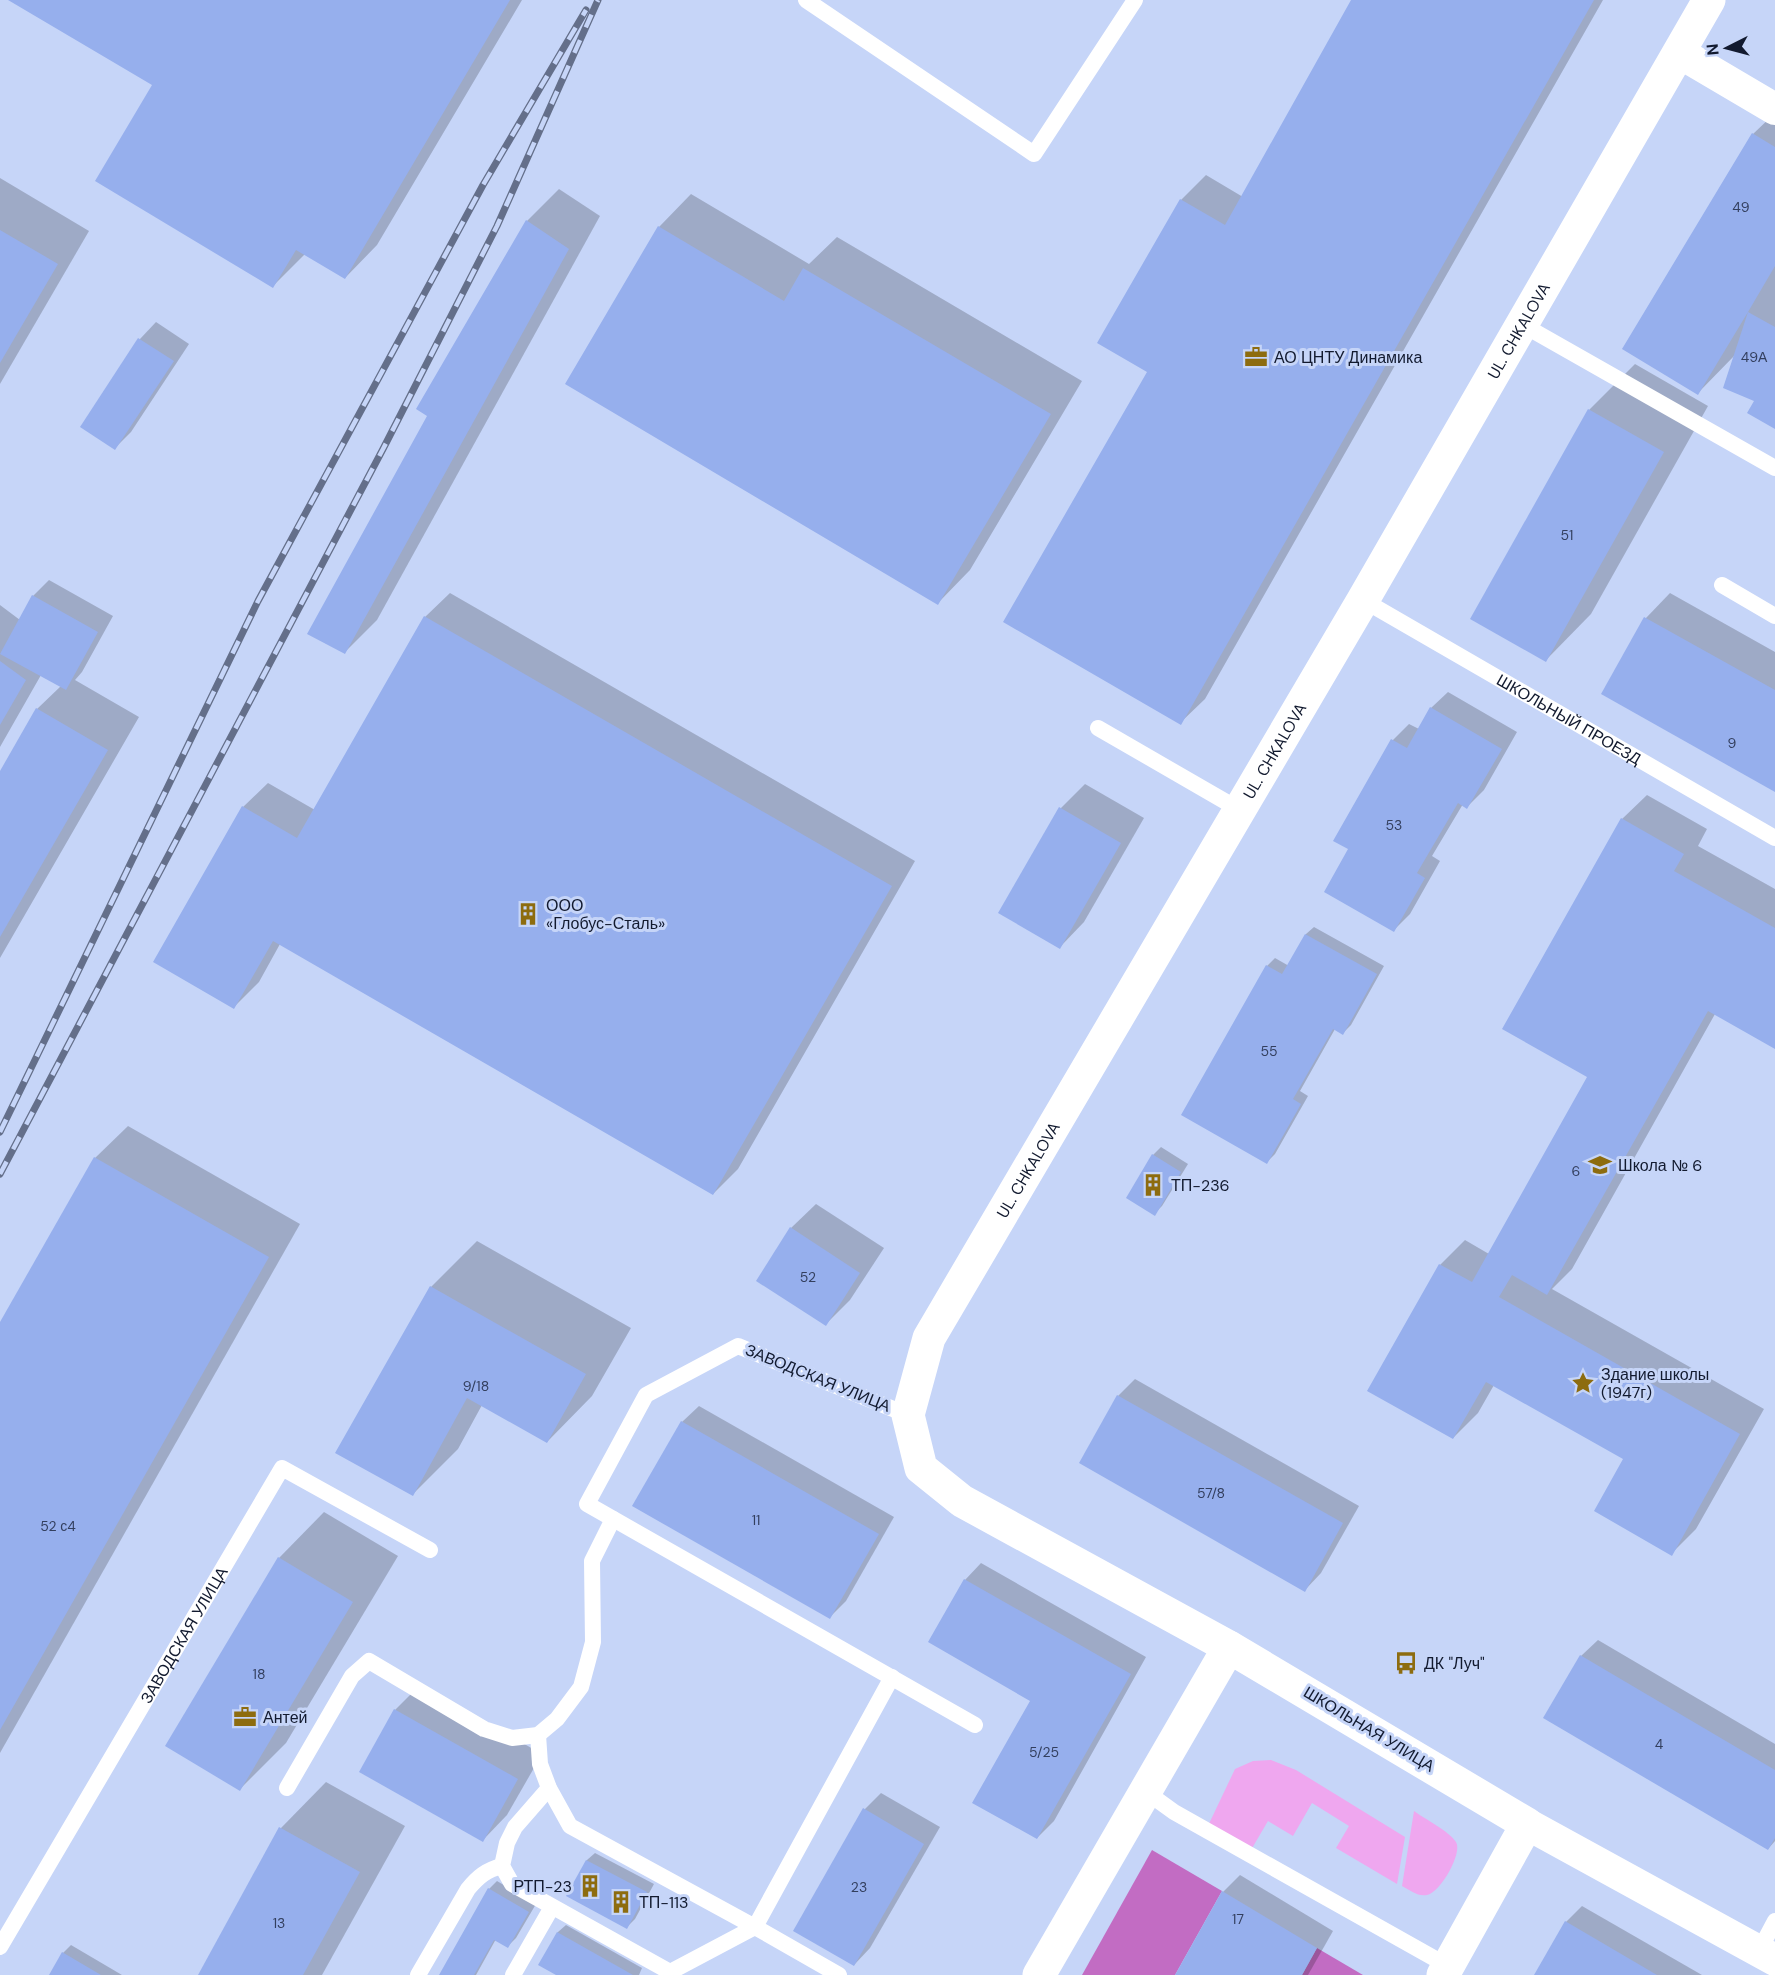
<svg xmlns="http://www.w3.org/2000/svg" width="1775" height="1975" viewBox="0 0 1775 1975" font-family="'DM Sans',sans-serif">
<rect width="100%" height="100%" fill="#c6d5f8"/>
<g fill="#efa7ef">
<polygon points="1271,1760 1296,1770 1405,1837 1397,1884 1336,1848 1349,1826 1312,1803 1293,1836 1268,1821 1248,1855 1206,1830 1235,1769 1253,1761"/>
<path d="M1414 1811C1425 1819 1449 1831 1456 1842 1463 1853 1440 1893 1427 1895 1418 1897 1410 1890 1402 1886Z"/>
</g>
<g fill="#c26cc3">
<polygon points="1152,1850 1222,1891 1175,1975 1082,1975"/>
<polygon points="1317,1948 1363,1975 1302,1975"/>
</g>
<g fill="#0003">
<polygon points="11,0 522,0 377,245 345,278 305,254 273,286 154,85"/>
<polygon points="1353,0 1603,0 1205,699 1180,723 1181,200 1206,175 1243,197"/>
<polygon points="1775,113 1775,427 1756,401 1735,355 1698,393 1753,134"/>
<polygon points="0,178 89,231 0,384"/>
<polygon points="559,189 600,216 377,620 345,652 429,415 527,221"/>
<polygon points="691,194 809,264 837,237 1082,381 970,570 938,603 659,227"/>
<polygon points="156,322 189,344 131,432 115,448 82,426 140,339"/>
<polygon points="1635,364 1708,406 1591,614 1546,660 1589,410"/>
<polygon points="49,580 113,616 82,672 75,680 139,717 0,958 0,774 37,709 61,686 41,675 0,747 0,605 20,620 33,596"/>
<polygon points="450,593 915,861 738,1169 713,1194 280,944 259,982 234,1007 243,807 268,783 315,810 425,617"/>
<polygon points="1670,593 1775,652 1775,790 1603,693 1646,618"/>
<polygon points="1448,692 1517,732 1484,790 1467,807 1463,804 1432,856 1440,861 1410,914 1394,930 1350,849 1393,740 1409,724 1419,729 1431,708"/>
<polygon points="1085,784 1144,818 1084,922 1060,947 1061,808"/>
<polygon points="1647,795 1707,829 1698,846 1775,889 1775,1047 1715,1014 1572,1269 1552,1289 1764,1409 1696,1529 1671,1554 1625,1459 1494,1385 1478,1413 1453,1438 1440,1265 1465,1240 1489,1254 1589,1077 1622,819"/>
<polygon points="1314,927 1384,966 1351,1025 1343,1033 1335,1029 1300,1091 1308,1096 1275,1154 1267,1162 1267,966 1275,958 1289,966 1306,934"/>
<polygon points="128,1126 300,1224 0,1753 0,1325 95,1158"/>
<polygon points="1161,1147 1188,1164 1162,1206 1154,1214 1153,1155"/>
<polygon points="816,1204 884,1248 850,1300 825,1325 791,1228"/>
<polygon points="477,1241 631,1328 592,1396 547,1442 482,1405 458,1449 412,1495 431,1287"/>
<polygon points="1135,1379 1359,1506 1321,1573 1305,1590 1081,1462 1118,1396"/>
<polygon points="699,1406 894,1517 846,1601 830,1617 682,1422"/>
<polygon points="324,1512 398,1556 286,1743 240,1789 279,1558"/>
<polygon points="981,1563 1146,1657 1054,1821 1037,1838 1032,1700 965,1580"/>
<polygon points="1598,1640 1775,1744 1775,1841 1768,1849 1581,1656"/>
<polygon points="420,1685 542,1754 507,1815 483,1840 395,1710"/>
<polygon points="326,1782 405,1826 322,1975 200,1975 281,1828"/>
<polygon points="881,1793 940,1827 870,1948 854,1965 865,1809"/>
<polygon points="595,1853 654,1884 635,1919 627,1927 568,1896 587,1860"/>
<polygon points="1240,1875 1333,1931 1308,1975 1177,1975 1223,1892"/>
<polygon points="497,1881 536,1904 516,1938 508,1946 496,1939 476,1975 441,1975 489,1889"/>
<polygon points="1582,1906 1702,1975 1536,1975 1566,1922"/>
<polygon points="566,1925 642,1968 639,1975 559,1975 540,1964 558,1932"/>
<polygon points="71,1945 122,1975 50,1975 63,1953"/>
</g>
<g fill="#96afed">
<polygon points="8,0 510,0 345,279 296,250 273,288 95,181 152,85"/>
<polygon points="1351,0 1594,0 1181,725 1003,622 1147,372 1097,343 1180,199 1225,225"/>
<polygon points="1752,133 1775,147 1775,266 1748,312 1775,327 1775,429 1747,413 1754,401 1723,388 1748,312 1698,395 1622,349"/>
<polygon points="526,220 569,249 345,654 307,634 427,416 416,409"/>
<polygon points="658,226 784,301 803,268 1051,414 938,605 565,384"/>
<polygon points="0,230 58,264 0,363"/>
<polygon points="138,338 174,361 115,450 80,427"/>
<polygon points="1588,409 1664,452 1546,662 1470,619"/>
<polygon points="32,595 98,632 66,690 0,654"/>
<polygon points="424,616 892,886 713,1195 273,941 234,1009 153,962 242,806 297,838"/>
<polygon points="1644,617 1775,690 1775,792 1601,694"/>
<polygon points="0,661 26,680 0,725"/>
<polygon points="1430,707 1502,749 1467,809 1458,803 1417,873 1425,878 1394,932 1324,892 1348,849 1333,841 1391,739 1407,748"/>
<polygon points="36,708 108,750 0,937 0,771"/>
<polygon points="1059,807 1121,843 1060,949 998,913"/>
<polygon points="1621,818 1684,854 1674,871 1775,928 1775,1049 1708,1011 1547,1295 1512,1275 1499,1297 1740,1434 1672,1556 1594,1511 1623,1459 1486,1382 1453,1439 1367,1391 1439,1264 1472,1282 1587,1077 1502,1029"/>
<polygon points="1305,934 1377,974 1343,1035 1333,1029 1293,1099 1301,1104 1267,1164 1181,1115 1266,965 1282,974"/>
<polygon points="1152,1154 1181,1172 1155,1216 1126,1198"/>
<polygon points="94,1157 269,1257 0,1730 0,1322"/>
<polygon points="790,1227 860,1273 826,1326 756,1281"/>
<polygon points="430,1286 586,1374 547,1443 467,1398 413,1496 335,1453"/>
<polygon points="1117,1395 1343,1523 1305,1592 1079,1463"/>
<polygon points="681,1421 879,1534 830,1619 632,1506"/>
<polygon points="278,1557 353,1602 240,1791 165,1746"/>
<polygon points="964,1579 1131,1674 1037,1839 972,1803 1030,1701 928,1642"/>
<polygon points="1580,1655 1775,1770 1775,1838 1768,1850 1543,1718"/>
<polygon points="394,1709 518,1779 483,1842 359,1772"/>
<polygon points="863,1808 924,1844 854,1966 793,1931"/>
<polygon points="279,1827 360,1872 303,1975 198,1975"/>
<polygon points="586,1860 647,1892 627,1929 566,1896"/>
<polygon points="488,1888 529,1912 508,1948 494,1940 474,1975 439,1975"/>
<polygon points="1222,1891 1317,1948 1302,1975 1175,1975"/>
<polygon points="1565,1921 1657,1975 1534,1975"/>
<polygon points="557,1932 633,1975 556,1975 538,1965"/>
<polygon points="62,1952 101,1975 49,1975"/>
</g>
<g fill="none" stroke-linecap="round" stroke-linejoin="round">
<g stroke="#fff" stroke-width="16">
<polyline points="806,0 1034,154 1135,0"/>
<polyline points="1523,325 1775,468"/>
<polyline points="1722,585 1775,616"/>
<path id="s1" d="M1363 600 1775 838"/>
<polyline points="1098,728 1240,810"/>
<polyline points="908,1415 738,1346 646,1395 587,1504 975,1725"/>
<polyline points="538,1735 540,1764 549,1788 570,1826 755,1927 892,1677"/>
<polyline points="287,1788 352,1676 369,1661 484,1729 512,1738 538,1735 557,1719 581,1687 593,1642 592,1561 613,1519"/>
<polyline points="549,1788 515,1827 507,1843 502,1866 512,1884 670,1972 668,1975"/>
<polyline points="1145,1791 1174,1812 1448,1966"/>
<path id="s2" d="M0 1947 282 1468 430 1550"/>
<polyline points="1759,1951 1775,1921"/>
<polyline points="670,1972 755,1927 839,1975"/>
<path d="M418 1975 468 1889C478 1877 486 1870 502 1866"/>
<polyline points="513,1975 552,1907"/>
</g>
<g stroke="#fff" stroke-width="32">
<polyline points="1680,53 1775,109"/>
<polyline points="1527,1824 1775,1960"/>
</g>
<g stroke="#fff" stroke-width="33">
<polyline points="1039,1975 1229,1647"/>
<path id="s3" d="M1443 1975 1527 1824 1229 1647 962 1501 921 1468 908 1415 929 1338 1363 600 1709 0"/>
</g>
<g stroke="#646f8a" stroke-width="7">
<g id="rail">
<polyline points="0,1132 258,601 483,185 586,10"/>
<polyline points="0,1174 383,449 497,226 598,0"/>
</g>
</g>
<use href="#rail" stroke="#c6d5f8" stroke-width="4.5" stroke-dasharray="14" stroke-linecap="butt"/>
</g>
<defs>
<g id="office-bare" transform="scale(1.8)"><path d="M-6-3h4V-5.5h4V-3h4V5H-6ZM-1-4.5V-3h2v-1.5ZM-6 0V1H6V0Z" fill="#8d6c0f" stroke="#c6d5f8" stroke-width="2.5" paint-order="stroke"/></g>
<g id="building-bare" transform="scale(1.8)"><path d="M-4-6H4V6H1V3H-1V6H-4ZM-2.5-4.3h1.7v1.8h-1.7ZM.8-4.3h1.7v1.8H.8ZM-2.5-1h1.7V.8h-1.7ZM.8-1h1.7V.8H.8Z" fill="#8d6c0f" stroke="#c6d5f8" stroke-width="2.5" paint-order="stroke"/></g>
<g id="school-bare" transform="scale(1.8)"><path d="M0-5L7-2L0 1L-7-2ZM-4 1L0 2.5L4 1V4Q0 6-4 4Z" fill="#8d6c0f" stroke="#c6d5f8" stroke-width="2.5" paint-order="stroke"/></g>
<g id="sight-bare" transform="scale(1.8)"><path d="M0-6L1.8-2.2L6-1.7L2.9 1.2L3.7 5.4L0 3.3L-3.7 5.4L-2.9 1.2L-6-1.7L-1.8-2.2Z" fill="#8d6c0f" stroke="#c6d5f8" stroke-width="2.5" paint-order="stroke"/></g>
<g id="bus-bare" transform="scale(1.8)"><path d="M-5-6H5V4H4V6H2V4H-2V6H-4V4H-5ZM-3.5-4V0h7V-4ZM-3.5 1.2v1.5H-2V1.2ZM2 1.2v1.5H3.5V1.2Z" fill="#8d6c0f" stroke="#c6d5f8" stroke-width="2.5" paint-order="stroke"/></g>
</defs>
<g fill-rule="evenodd">
<use href="#office-bare" x="1256" y="357"/>
<use href="#building-bare" x="528" y="914"/>
<use href="#school-bare" x="1600" y="1165"/>
<use href="#building-bare" x="1153" y="1185"/>
<use href="#sight-bare" x="1583" y="1383"/>
<use href="#bus-bare" x="1406" y="1663"/>
<use href="#office-bare" x="245" y="1717"/>
<use href="#building-bare" x="590" y="1886"/>
<use href="#building-bare" x="621" y="1902"/>
</g>
<g text-anchor="middle" dominant-baseline="central" stroke-width="6" stroke-linejoin="round" paint-order="stroke">
<g font-size="14" fill="#333f5e">
<text x="1741" y="207">49</text>
<text x="1754" y="357">49А</text>
<text x="1567" y="535">51</text>
<text x="1732" y="743">9</text>
<text x="1394" y="825">53</text>
<text x="1269" y="1051">55</text>
<text x="1576" y="1171">6</text>
<text x="808" y="1277">52</text>
<text x="476" y="1386">9/18</text>
<text x="1211" y="1493">57/8</text>
<text x="756" y="1520">11</text>
<text x="58" y="1526">52 с4</text>
<text x="259" y="1674">18</text>
<text x="1659" y="1744">4</text>
<text x="1044" y="1752">5/25</text>
<text x="859" y="1887">23</text>
<text x="1238" y="1919">17</text>
<text x="279" y="1923">13</text>
</g>
<g font-size="16" fill="#121a2f" stroke="#c6d5f8">
<text stroke="none"><textPath href="#s3" startOffset="2178">UL. CHKALOVA</textPath></text>
<text stroke="none"><textPath href="#s1" startOffset="238">ШКОЛЬНЫЙ ПРОЕЗД</textPath></text>
<text stroke="none"><textPath href="#s3" startOffset="1692">UL. CHKALOVA</textPath></text>
<text stroke="none"><textPath href="#s3" startOffset="1206">UL. CHKALOVA</textPath></text>
<text transform="translate(818 1378) rotate(22)">ЗАВОДСКАЯ УЛИЦА</text>
<text stroke="none"><textPath href="#s2" startOffset="362">ЗАВОДСКАЯ УЛИЦА</textPath></text>
<text transform="translate(1369 1729) rotate(31)">ШКОЛЬНАЯ УЛИЦА</text>
</g>
<g font-size="16" fill="#121a2f" stroke="#c6d5f8" text-anchor="start">
<text x="1274" y="357">АО ЦНТУ Динамика</text>
<text x="546" y="905">ООО<tspan x="546" dy="18">«Глобус-Сталь»</tspan></text>
<text x="1618" y="1165">Школа № 6</text>
<text x="1171" y="1185">ТП-236</text>
<text x="1601" y="1374">Здание школы<tspan x="1601" dy="18">(1947г)</tspan></text>
<text x="1424" y="1663">ДК "Луч"</text>
<text x="263" y="1717">Антей</text>
<text x="572" y="1886" text-anchor="end">РТП-23</text>
<text x="639" y="1902">ТП-113</text>
</g>
</g>
<g transform="translate(1727 48) rotate(264)" stroke="#c6d5f8" stroke-width="4.5" paint-order="stroke">
<path d="M0-4.5L10 22L0 15L-10 22Z" fill="#121a2f"/>
<text y="-9" font-size="16" font-weight="bold" text-anchor="middle" fill="#121a2f">N</text>
</g>
</svg>
